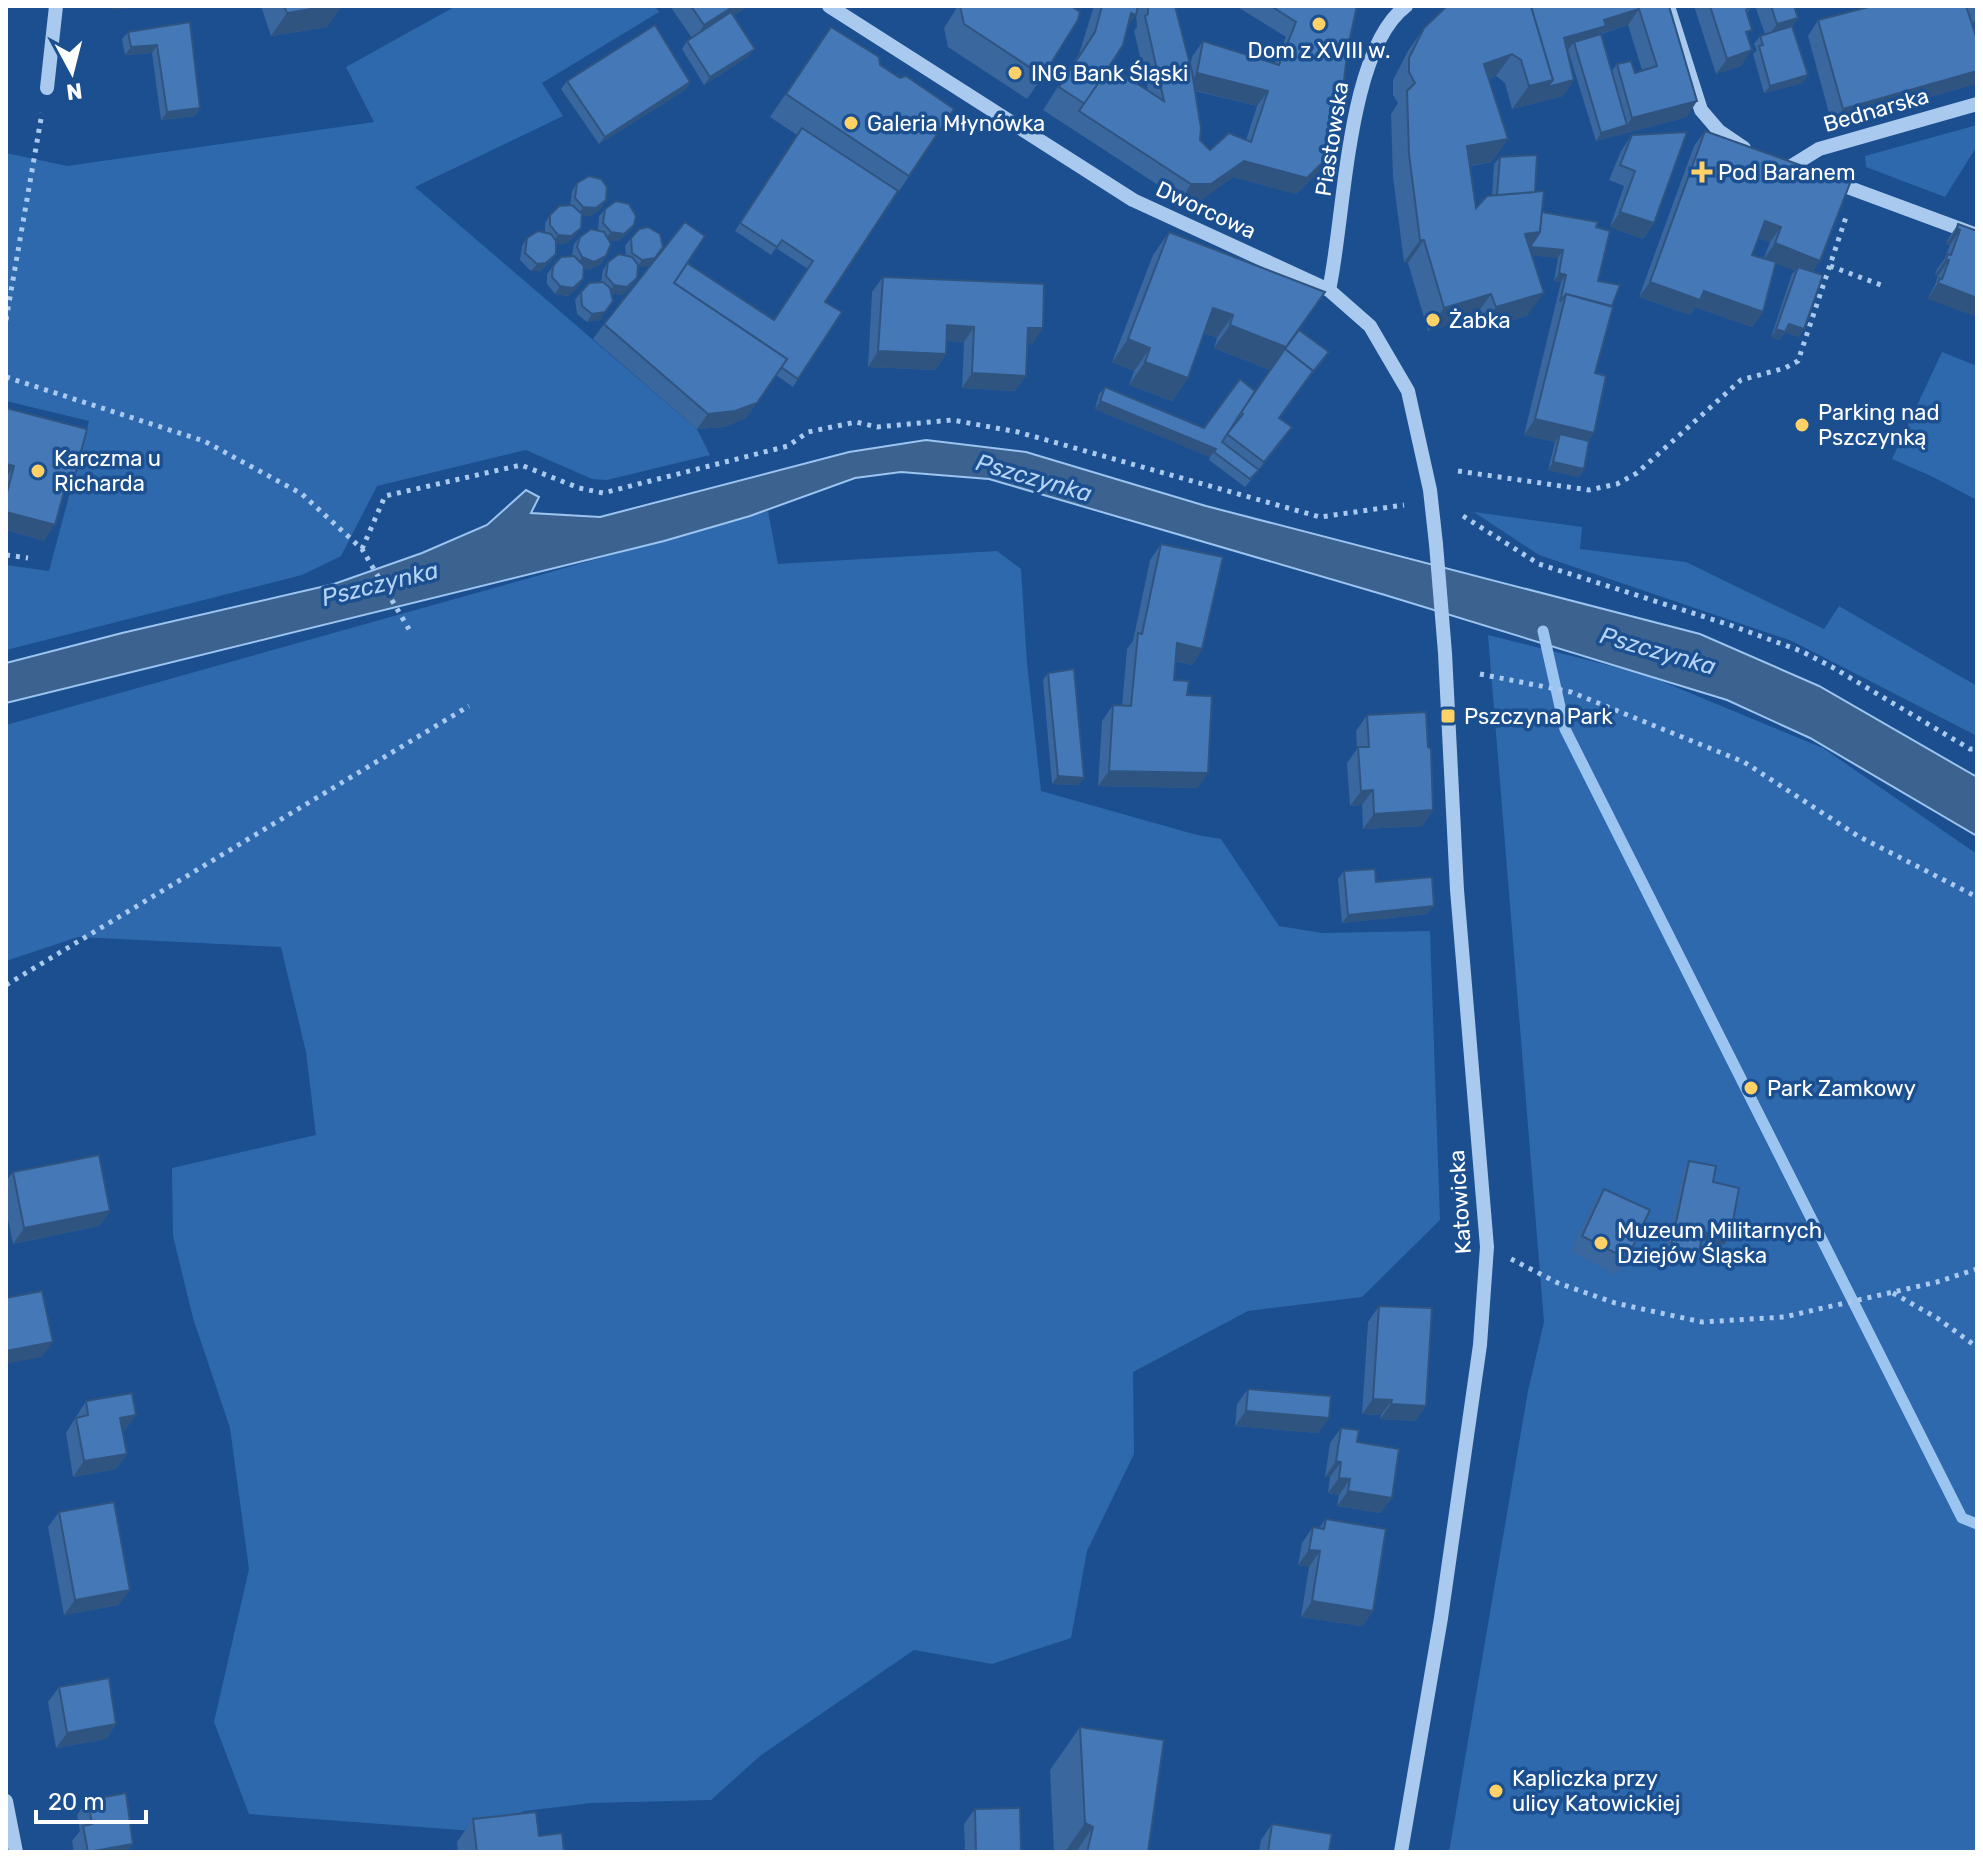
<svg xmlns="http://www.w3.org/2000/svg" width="1983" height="1858" viewBox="0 0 1983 1858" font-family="Rubik,sans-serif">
<rect width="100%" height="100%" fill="#1b4f8f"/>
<g fill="#2e69ad">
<polygon points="456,6 655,6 659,12 542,83 563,116 415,187 697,429 710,455 607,480 592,479 526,450 377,486 341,556 302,575 6,650 6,565 49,571 89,421 6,401 6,153 67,166 374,122 346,67"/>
<polygon points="1977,125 1977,146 1945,197 1866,167 1865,156"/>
<polygon points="1942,352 1977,366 1977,500 1931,476 1892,459"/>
<polygon points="768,511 778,564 997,551 1021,569 1027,663 1041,791 1197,835 1221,839 1279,926 1322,933 1430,931 1440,1220 1362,1297 1248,1311 1133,1372 1134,1454 1087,1551 1071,1638 992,1664 914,1650 760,1756 711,1800 592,1803 524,1811 487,1832 249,1814 214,1722 249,1569 230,1428 193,1318 173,1236 172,1168 316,1135 306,1052 281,947 78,937 6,961 6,725"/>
<polygon points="1474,512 1582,527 1580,549 1686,562 1824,629 1839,606 1977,686 1977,736 1792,641 1539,555"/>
<polygon points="1488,635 1644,674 1823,748 1977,854 1977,1852 1449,1852 1528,1391 1544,1322"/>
</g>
<polygon fill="#3c6290" stroke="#9cc4f0" stroke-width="2" points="926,440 1026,452 1206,506 1700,634 1819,686 1977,777 1977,836 1810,738 1727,700 1385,595 989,479 901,472 855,478 750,516 664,541 6,703 6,663 122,633 334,584 422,553 487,525 526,490 539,497 531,513 600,517 849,452"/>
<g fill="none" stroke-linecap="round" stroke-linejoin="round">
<polyline stroke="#9cc4f0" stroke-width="11" points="1543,631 1565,729 1962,1518 1977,1524"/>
<g stroke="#a9c9ee" stroke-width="5" stroke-dasharray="4 6" stroke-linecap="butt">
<polyline points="1830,266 1881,285"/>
<polyline points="6,320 42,113"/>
<polyline points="6,377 204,441 302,494 362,549 410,631"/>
<polyline points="1458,471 1589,490 1617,484 1637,473 1741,380 1785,368 1798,361 1847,214"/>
<polyline points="1463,516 1539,564 1730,625 1801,651 1832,667 1970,749 1977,749"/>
<polyline points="362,549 385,496 521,465 579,488 603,493 788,446 808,432 856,422 877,427 952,420 1018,432 1320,517 1404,505"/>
<polyline points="6,555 28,558"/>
<polyline points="1480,674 1571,692 1744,762 1858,836 1977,897"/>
<polyline points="6,985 469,706"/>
<polyline points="1511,1259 1558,1283 1615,1303 1702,1322 1784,1317 1937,1282 1977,1269"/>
<polyline points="1893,1293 1937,1318 1977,1347"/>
</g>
<g stroke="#a9c9ee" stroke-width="14">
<polyline points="829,6 1133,200 1329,290 1370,326 1408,391 1430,490 1436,544 1445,653 1457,890 1487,1247 1480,1345 1441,1618 1401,1852"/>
<polyline points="1668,6 1701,110 1719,131 1744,148"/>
<polyline points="47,88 56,6"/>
<polyline points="1790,167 1819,149 1977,104"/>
<polyline points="1831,181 1977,235"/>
<path d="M1329 290C1345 218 1346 51 1406 6"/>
<polyline points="6,1801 16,1852"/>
</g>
</g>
<g fill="#3a679d" fill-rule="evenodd">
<polygon points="261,6 341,6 327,27 271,36"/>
<polygon points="670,6 748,6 734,15 749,56 704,85 682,49 687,41 692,38"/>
<polygon points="958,6 1071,6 1043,76 1027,99 948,47 944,28"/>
<path d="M1094 6H1175L1190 66 1192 57 1203 41 1275 63 1286 37 1236 6H1357L1348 47 1335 156 1324 172 1320 171 1296 194 1233 177 1201 200H1181L1043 110 1079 54ZM1136 14 1137 27 1134 31 1148 90 1110 66 1128 26ZM1195 91 1257 106 1246 140 1210 150 1200 140Z"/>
<path d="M1669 6 1687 117 1596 141 1568 50H1567L1574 80 1563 96 1512 109 1505 83 1496 76 1489 79 1492 162 1470 166 1476 208 1492 196 1494 164 1500 157 1535 192 1542 212 1596 227 1598 281 1612 306 1595 373 1588 441 1584 469 1579 477 1548 470 1555 442 1524 435 1561 282 1554 281 1558 258 1532 255 1527 316 1480 330 1475 317 1428 331 1408 263 1404 262 1393 177 1391 114 1398 103 1393 95V80L1408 51 1424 28ZM1628 25 1642 70 1635 73 1617 64 1611 72 1601 34Z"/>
<polygon points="1694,6 1752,6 1747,13 1748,37 1741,66 1716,74"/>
<polygon points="1755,6 1794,6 1792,26 1803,83 1764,93 1753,54 1757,50 1754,44 1760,36 1765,34"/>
<polygon points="1872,6 1977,6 1977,24 1972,25 1977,39 1977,82 1976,84 1832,124 1808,36 1818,20"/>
<polygon points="190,22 200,108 195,116 161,120 152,53 125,55 122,39 128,32"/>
<polygon points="831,27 880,65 900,78 954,109 825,302 798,379 793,387 776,375 746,418 724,427 697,429 593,339 604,324 687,263 774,320 808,269 776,248 771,255 735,231 797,135 770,117"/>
<polygon points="567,81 690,82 685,90 599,144 561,89"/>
<path d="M1705 131 1813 272 1799 337 1785 332 1780 340 1771 337 1792 274 1795 271 1776 263 1763 312 1752 327 1695 307 1690 315 1639 297 1694 146ZM1759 238 1770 242 1764 258 1752 255Z"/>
<polygon points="1632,135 1654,223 1643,239 1610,227 1624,186 1609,180 1621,151"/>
<polygon points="577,183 606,200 601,208 591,216 582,215 575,236 565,244 556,243 556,254 550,262 540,271 531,271 520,260 522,246 527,238 545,232 545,223 550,215 570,205 572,191"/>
<polygon points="605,209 634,225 628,233 618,241 608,240 606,256 601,264 588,270 584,268 583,279 578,287 568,296 555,294 547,284 547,274 553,266 573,257 572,255 574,244 580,237 598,230 599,216"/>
<polygon points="1958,224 1977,231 1927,299 1935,285 1938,276 1935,275 1937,269 1944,260 1950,245 1946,244 1948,239"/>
<polygon points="1169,232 1325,292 1270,370 1214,348 1217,338 1204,333 1188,378 1172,401 1129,385 1134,371 1112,362 1153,255"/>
<polygon points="660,234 637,268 637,278 632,286 622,295 611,293 600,320 587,322 577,314 575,300 581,292 601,282 603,270 608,262 626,256 625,246 631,238"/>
<polygon points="883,277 1043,328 1032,344 1027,344 1015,391 962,388 964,342 947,341 946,354 935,370 868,367 872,292"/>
<polygon points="1324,360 1302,386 1280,418 1281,443 1245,487 1209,460 1210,457 1095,409 1099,394 1105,387 1204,428 1255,391"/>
<polygon points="6,408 73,482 63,495 44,541 6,530"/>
<polygon points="1161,544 1202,649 1192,665 1175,661 1174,680 1187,695 1208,773 1197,788 1098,786 1102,721 1113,705 1122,706 1127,649 1133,641 1150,560"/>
<polygon points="1048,673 1084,778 1078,785 1052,784 1043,680"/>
<polygon points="1367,715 1433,810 1422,826 1363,829 1362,805 1350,806 1347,763 1357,749 1356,731"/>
<polygon points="1344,871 1376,882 1428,914 1342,923 1338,879"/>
<polygon points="1689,1161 1713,1182 1730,1237 1724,1245 1701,1240 1699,1252 1693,1260 1665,1254 1684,1169"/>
<polygon points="13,1172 110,1211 99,1226 13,1244 6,1209 6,1181"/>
<polygon points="1604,1189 1627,1259 1616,1275 1571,1251 1593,1204"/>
<polygon points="1379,1306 1426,1406 1415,1421 1380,1419 1381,1415 1362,1414 1368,1322"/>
<polygon points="1248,1389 1329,1418 1318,1433 1235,1426 1237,1404"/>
<polygon points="86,1401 136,1415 125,1430 123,1430 127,1454 116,1469 73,1477 66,1433"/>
<polygon points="1341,1428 1357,1442 1381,1513 1337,1506 1339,1495 1328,1493 1330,1477 1325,1477 1330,1443"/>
<polygon points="59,1512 119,1605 64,1615 48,1527"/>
<polygon points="1326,1519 1373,1611 1362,1626 1301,1617 1309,1567 1298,1565 1302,1543 1313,1527 1319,1528"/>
<polygon points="59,1687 116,1724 106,1739 56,1748 48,1702"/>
<polygon points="1080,1727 1148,1852 1054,1852 1050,1770"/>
<polygon points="88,1800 127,1852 74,1852 72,1841 80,1831 77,1815"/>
<polygon points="975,1809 1021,1852 965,1852 964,1824"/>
<polygon points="473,1819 539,1836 564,1852 458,1852 457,1842"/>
<polygon points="1272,1824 1329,1852 1259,1852 1261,1840"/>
</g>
<g fill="#305480">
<polygon points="114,6 154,6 111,10"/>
<polygon points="329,6 341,6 327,27 271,36 287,13"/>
<polygon points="734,6 748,6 693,41 704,25"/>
<polygon points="1639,9 1628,25 1602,33 1595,42 1574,42 1568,50 1553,54 1564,38 1604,20"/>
<polygon points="1131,13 1136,15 1120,38"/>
<polygon points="1977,17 1977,24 1971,26"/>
<polygon points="1798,18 1787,34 1766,40 1777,24"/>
<polygon points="157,45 152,53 125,55 131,47"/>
<polygon points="755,49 749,56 704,85 710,77"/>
<polygon points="1752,50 1741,66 1716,74 1727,59"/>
<polygon points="1512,54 1496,76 1468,87 1484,64"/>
<polygon points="1977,71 1977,82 1976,84 1832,124 1843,109"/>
<polygon points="1197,73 1268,91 1257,106 1186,88"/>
<polygon points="1808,75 1803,83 1764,93 1770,86"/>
<polygon points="1553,80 1574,80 1563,96 1512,109 1529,86"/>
<polygon points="690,82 685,90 599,144 605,137"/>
<polygon points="1697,101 1687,117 1596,141 1601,133 1627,125 1632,118"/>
<polygon points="200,108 195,116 161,120 167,112"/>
<polygon points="1508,139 1492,162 1451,168 1467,146"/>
<polygon points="1330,155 1335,156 1324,172 1320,171 1296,194 1233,177 1201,200 1181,200 1191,184 1244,161"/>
<polygon points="606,200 601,208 591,216 578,215 583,207"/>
<polygon points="1620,212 1654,223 1643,239 1610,227"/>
<polygon points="1765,221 1781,227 1770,242 1754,236"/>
<polygon points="634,225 628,233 618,241 605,240 611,232"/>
<polygon points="581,228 575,236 565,244 553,243 558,235"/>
<polygon points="1957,228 1960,230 1950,245 1946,244"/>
<polygon points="1540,232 1563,250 1558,258 1524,255 1525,234"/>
<polygon points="1420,240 1424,240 1408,263 1404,262"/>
<polygon points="1775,243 1820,261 1809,277 1798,267 1795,271 1764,259"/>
<polygon points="556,254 550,262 540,271 531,271 537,264"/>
<polygon points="606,256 601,264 588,270 577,265 582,257"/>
<polygon points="655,258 650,266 637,268 642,260"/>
<polygon points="1946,259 1949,260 1938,276 1935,275"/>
<polygon points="1559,273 1566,275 1561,282 1554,281"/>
<polygon points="637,278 632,286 622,295 608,293 614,285"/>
<polygon points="583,279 578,287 568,296 555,294 560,286"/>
<polygon points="1650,282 1704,291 1763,312 1752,327 1695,307 1690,315 1639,297"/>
<polygon points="1938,283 1977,298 1977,317 1927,299"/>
<polygon points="1544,293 1527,316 1480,330 1496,307"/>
<polygon points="1491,294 1475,317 1428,331 1444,308"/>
<polygon points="1213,308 1233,315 1217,338 1197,331"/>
<polygon points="605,312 600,320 587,322 592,314"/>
<polygon points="1789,324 1804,329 1799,337 1785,332 1780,340 1771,337 1776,329"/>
<polygon points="947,325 974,327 964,342 937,340"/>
<polygon points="1230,325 1286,347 1270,370 1214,348"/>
<polygon points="1028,328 1043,328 1032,344 1017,344"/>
<polygon points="1128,339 1150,348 1134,371 1112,362"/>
<polygon points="878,351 946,354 935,370 868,367"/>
<polygon points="1145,362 1188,378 1172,401 1129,385"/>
<polygon points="972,373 1026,376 1015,391 962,388"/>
<polygon points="1100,401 1216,449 1210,457 1095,409"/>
<polygon points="757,403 746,418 724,427 697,429 708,414"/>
<polygon points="1535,419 1594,433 1583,449 1560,434 1555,442 1524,435"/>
<polygon points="1292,427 1281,443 1253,477 1264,462"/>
<polygon points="1553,462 1584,469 1579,477 1548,470"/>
<polygon points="6,464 14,466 6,478"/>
<polygon points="67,481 73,482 62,497"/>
<polygon points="6,512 55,525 44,541 6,530"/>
<polygon points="1177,643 1202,649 1192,665 1166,658"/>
<polygon points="1109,771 1208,773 1197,788 1098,786"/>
<polygon points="1058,776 1084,778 1078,785 1052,784"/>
<polygon points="1373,790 1362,805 1350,806 1361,791"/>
<polygon points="1433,810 1422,826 1363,829 1374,814"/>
<polygon points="1434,906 1428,914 1342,923 1348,915"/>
<polygon points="110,1211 99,1226 13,1244 24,1228"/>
<polygon points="1703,1232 1730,1237 1724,1245 1697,1239"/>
<polygon points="1671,1246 1699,1252 1693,1260 1665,1254"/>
<polygon points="53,1342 42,1357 6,1364 6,1351"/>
<polygon points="1373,1399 1392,1400 1381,1415 1362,1414"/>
<polygon points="1391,1404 1426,1406 1415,1421 1380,1419"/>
<polygon points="1246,1411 1329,1418 1318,1433 1235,1426"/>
<polygon points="136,1415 125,1430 110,1433 120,1418"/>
<polygon points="127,1454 116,1469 73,1477 84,1461"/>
<polygon points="1336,1461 1341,1462 1330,1477 1325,1477"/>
<polygon points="1339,1478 1350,1479 1339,1495 1328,1493"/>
<polygon points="1348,1491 1392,1498 1381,1513 1337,1506"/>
<polygon points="1309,1550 1320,1551 1309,1567 1298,1565"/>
<polygon points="130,1590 119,1605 64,1615 75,1600"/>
<polygon points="1312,1601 1373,1611 1362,1626 1301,1617"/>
<polygon points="116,1724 106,1739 56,1748 67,1733"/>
<polygon points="1085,1823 1093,1827 1076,1852 1065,1852"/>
<polygon points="133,1844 127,1852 88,1852"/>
</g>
<g fill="#4478b7" stroke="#305480" stroke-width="2">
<polygon points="284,6 329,6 287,13"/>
<polygon points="691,6 734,6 704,25"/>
<polygon points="960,6 1071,6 1080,12 1078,20 1043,76 964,24"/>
<polygon points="1102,6 1138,6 1136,15 1131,13 1123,45 1085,104 1059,87 1095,32"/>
<polygon points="1148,6 1175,6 1192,72 1201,128 1200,140 1210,150 1229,133 1251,142 1268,91 1197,73 1203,41 1279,65 1296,22 1271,6 1357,6 1348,47 1335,156 1330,155 1307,178 1244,161 1211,184 1191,184 1079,111 1110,66 1164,101 1145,16 1148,14"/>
<polygon points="1447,6 1531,6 1553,80 1529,86 1521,60 1512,54 1484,64 1508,139 1467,146 1476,208 1487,196 1544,191 1540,232 1525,234 1544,293 1496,307 1491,294 1444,308 1424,240 1420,240 1409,154 1407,91 1415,83 1409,72 1409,58 1424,28"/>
<polygon points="1531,6 1669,6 1697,101 1632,118 1617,64 1631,61 1635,73 1657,66 1639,9 1604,20 1606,26 1564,38 1574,80 1547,87 1553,80"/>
<polygon points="1710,6 1752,6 1746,10 1752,30 1746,32 1752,50 1727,59"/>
<polygon points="1771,6 1794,6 1798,18 1777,24"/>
<polygon points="1872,6 1966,6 1977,39 1977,71 1843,109 1818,20"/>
<polygon points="731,12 755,49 710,77 687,41"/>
<polygon points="190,22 200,108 167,112 157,45 131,47 128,32"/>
<polygon points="655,25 690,82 605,137 567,81"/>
<polygon points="1792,26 1808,75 1770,86 1759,46 1763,45 1760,36"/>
<polygon points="831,27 879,57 880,65 900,78 906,76 954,109 909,176 786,94"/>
<polygon points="1601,34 1627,125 1601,133 1574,42"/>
<polygon points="802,128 898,191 825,302 842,312 798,379 781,367 787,359 674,283 687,263 774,320 813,261 782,240 777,247 740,223"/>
<polygon points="1705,131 1850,183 1820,261 1775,243 1781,227 1765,221 1752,255 1776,262 1763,312 1704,291 1700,300 1650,282"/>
<polygon points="1687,132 1654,223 1620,212 1635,171 1620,165 1632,135"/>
<polygon points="1537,155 1535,192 1497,195 1500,157"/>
<polygon points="589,176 601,179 607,187 606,200 596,208 583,207 575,198 577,183"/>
<polygon points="616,201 629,204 636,216 634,225 624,234 611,232 603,223 605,209"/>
<polygon points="572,205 582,214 581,228 571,236 558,235 550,225 550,215 559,206"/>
<polygon points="1542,212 1598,222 1596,227 1610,231 1598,281 1620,285 1612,306 1566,294 1560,302 1566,275 1559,273 1563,250 1530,247 1540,232"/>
<polygon points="685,222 705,236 674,283 787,359 757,403 735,411 708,414 604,324"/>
<polygon points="1958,224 1977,231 1977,298 1938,283 1940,278 1942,279 1949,260 1946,259 1948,254 1951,255 1960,230 1957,228"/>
<polygon points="648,227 660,234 663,247 655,258 642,260 632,253 631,238 639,229"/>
<polygon points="591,229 604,232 611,244 606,256 594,262 582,257 577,247 580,237"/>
<polygon points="538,231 551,234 556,241 556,254 546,263 537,264 525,253 527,238"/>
<polygon points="1169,232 1325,292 1286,347 1230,325 1233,315 1213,308 1188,378 1145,362 1150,348 1128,339"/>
<polygon points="619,254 632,257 638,265 637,278 627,287 614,285 606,276 608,262"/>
<polygon points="574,256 584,266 583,279 573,288 560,286 552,277 553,266 561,257"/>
<polygon points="1798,267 1823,275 1804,329 1789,324 1785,332 1776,329"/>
<polygon points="883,277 1044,284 1043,328 1028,328 1026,376 972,373 974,327 947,325 946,354 878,351"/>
<polygon points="603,282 610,288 613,301 605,312 592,314 582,306 581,292 589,283"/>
<polygon points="1566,294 1613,307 1595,373 1606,376 1594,433 1535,419"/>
<polygon points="1299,330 1329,352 1308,378 1313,371 1285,349"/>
<polygon points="1285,349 1313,371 1279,418 1292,427 1264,462 1227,434 1243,414 1241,412"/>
<polygon points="1240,379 1255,391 1222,442 1259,470 1250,479 1214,452 1216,449 1100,401 1105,387 1204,428"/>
<polygon points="6,408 87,429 73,482 67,481 55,525 6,512 6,496 14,466 6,464"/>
<polygon points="1560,434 1589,441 1584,469 1553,462"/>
<polygon points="1161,544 1223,557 1202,649 1177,643 1174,680 1189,681 1187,695 1212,696 1208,773 1109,771 1113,705 1131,706 1138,633 1142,634"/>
<polygon points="1074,669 1084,778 1058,776 1048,673"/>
<polygon points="1426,712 1428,747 1431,749 1433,810 1374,814 1373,790 1361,791 1358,747 1369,747 1367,715"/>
<polygon points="1375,869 1376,882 1432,877 1434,906 1348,915 1344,871"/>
<polygon points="99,1155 110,1211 24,1228 13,1172"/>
<polygon points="1689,1161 1716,1166 1713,1182 1739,1188 1730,1237 1703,1232 1699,1252 1671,1246"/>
<polygon points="1604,1189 1650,1210 1627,1259 1582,1236"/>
<polygon points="42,1291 53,1342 6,1351 6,1298"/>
<polygon points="1379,1306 1432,1308 1426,1406 1391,1404 1392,1400 1373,1399"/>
<polygon points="1248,1389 1331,1396 1329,1418 1246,1411"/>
<polygon points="132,1393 136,1415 120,1418 127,1454 84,1461 76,1418 88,1415 86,1401"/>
<polygon points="1341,1428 1359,1430 1357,1442 1399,1449 1392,1498 1348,1491 1350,1479 1339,1478 1341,1462 1336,1461"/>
<polygon points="114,1502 130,1590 75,1600 59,1512"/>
<polygon points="1326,1519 1386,1529 1373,1611 1312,1601 1320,1551 1309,1550 1313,1527 1324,1529"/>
<polygon points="109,1678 116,1724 67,1733 59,1687"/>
<polygon points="1080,1727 1164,1740 1148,1852 1087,1852 1093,1827 1085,1823"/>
<polygon points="126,1793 133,1844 88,1852 83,1826 92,1824 88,1800"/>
<polygon points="1020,1808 1021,1852 976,1852 975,1809"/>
<polygon points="536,1812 539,1836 562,1833 564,1852 477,1852 473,1819"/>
<polygon points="1272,1824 1332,1834 1329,1852 1268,1852"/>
</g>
<g fill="#ffd166" stroke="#1b4f8f" stroke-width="3">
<circle cx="1319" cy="24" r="8"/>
<circle cx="1015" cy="73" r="8"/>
<circle cx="851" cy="123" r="8"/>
<path d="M1698 160h8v8h8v8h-8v8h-8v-8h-8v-8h8z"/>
<circle cx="1433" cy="320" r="8"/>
<circle cx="1802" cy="425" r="8"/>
<circle cx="38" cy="471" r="8"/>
<rect x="1440" y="708" width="16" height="16" rx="4"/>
<circle cx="1751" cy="1088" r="8"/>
<circle cx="1601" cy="1243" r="8"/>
<circle cx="1496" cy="1791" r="8"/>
</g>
<g text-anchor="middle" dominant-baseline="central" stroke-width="7" stroke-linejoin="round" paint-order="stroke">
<g font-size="22" fill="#fff" stroke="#1b4f8f" text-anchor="start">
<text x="1319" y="50" text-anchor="middle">Dom z XVIII w.</text>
<text x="1031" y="73">ING Bank Śląski</text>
<text x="867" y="123">Galeria Młynówka</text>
<text x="1718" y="172">Pod Baranem</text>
<text x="1449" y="320">Żabka</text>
<text x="1818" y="412">Parking nad<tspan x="1818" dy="25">Pszczynką</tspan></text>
<text x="54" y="458">Karczma u<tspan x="54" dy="25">Richarda</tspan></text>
<text x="1464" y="716">Pszczyna Park</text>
<text x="1767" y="1088">Park Zamkowy</text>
<text x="1617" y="1230">Muzeum Militarnych<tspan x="1617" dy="25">Dziejów Śląska</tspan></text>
<text x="1512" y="1778">Kapliczka przy<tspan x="1512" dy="25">ulicy Katowickiej</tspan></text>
</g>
<g font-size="22" fill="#fff" stroke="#1b4f8f">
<text transform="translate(1876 110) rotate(-16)">Bednarska</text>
<text transform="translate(1332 139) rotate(-81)">Piastowska</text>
<text transform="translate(1206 210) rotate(25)">Dworcowa</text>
<text transform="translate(1460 1202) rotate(-94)">Katowicka</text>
</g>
<g font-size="24" font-style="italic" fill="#b5d3f5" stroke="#1b4f8f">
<text transform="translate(1034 478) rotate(16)">Pszczynka</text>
<text transform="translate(380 584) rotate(-14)">Pszczynka</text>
<text transform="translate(1658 651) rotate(16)">Pszczynka</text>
</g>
</g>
<rect width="1983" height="1858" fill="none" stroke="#ffffff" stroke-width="16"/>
<g transform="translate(72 72) rotate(173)" stroke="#1b4f8f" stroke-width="6" paint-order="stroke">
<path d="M0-6L14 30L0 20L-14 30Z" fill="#ffffff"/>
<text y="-12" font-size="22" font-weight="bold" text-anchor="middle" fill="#ffffff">N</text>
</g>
<path d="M36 1810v12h110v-12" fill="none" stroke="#ffffff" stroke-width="4"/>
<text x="48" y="1810" font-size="24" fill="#ffffff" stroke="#1b4f8f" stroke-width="6" paint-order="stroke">20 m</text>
</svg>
